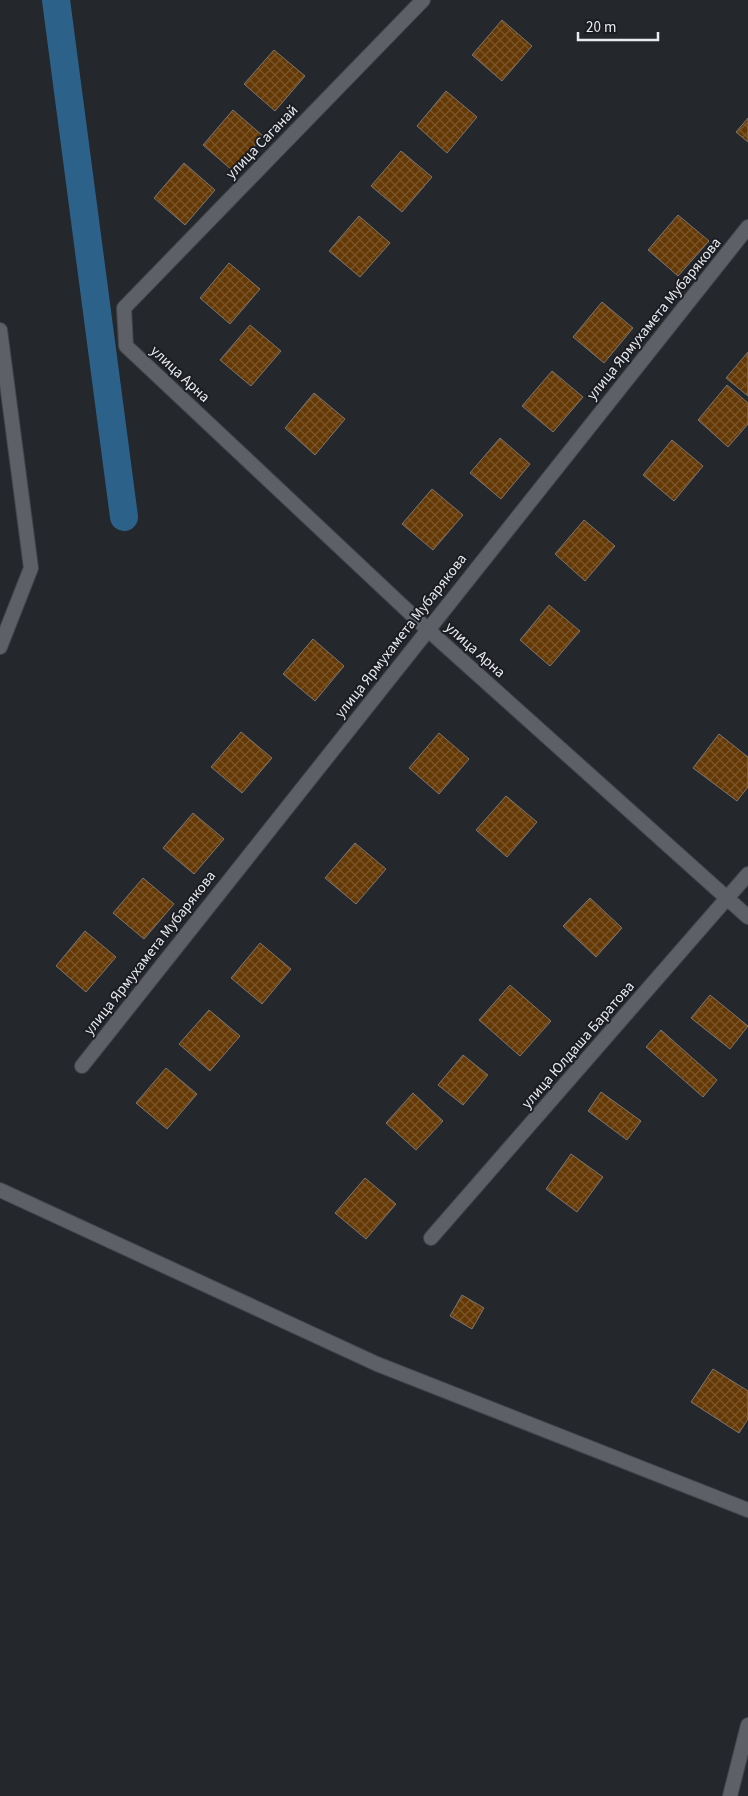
<svg xmlns="http://www.w3.org/2000/svg" width="748" height="1796" viewBox="0 0 748 1796" font-family="'Source Sans 3',sans-serif">
<defs>
<pattern id="building-cross-hatch" width="8" height="8" patternUnits="userSpaceOnUse" patternTransform="scale(1.25)"><rect width="8" height="8" fill="#653905"/><path d="M0 0l8 8M0 8l8-8" fill="none" stroke="#7b562a"/></pattern>
</defs>
<rect width="100%" height="100%" fill="#24272c"/>
<g fill="none" stroke-linecap="round" stroke-linejoin="round">
<polyline stroke="#2c628a" stroke-width="28" points="56,0 124,517"/>
</g>
<g fill="url(#building-cross-hatch)" stroke="#7c7570">
<polygon points="502,20 532,46 502,81 472,55"/>
<polygon points="274,50 305,76 275,111 244,84"/>
<polygon points="446,91 477,117 447,153 417,126"/>
<polygon points="233,110 263,136 233,171 203,145"/>
<polygon points="748,118 748,142 736,132"/>
<polygon points="401,151 432,177 402,212 371,186"/>
<polygon points="184,163 215,190 185,225 154,198"/>
<polygon points="678,215 709,241 678,276 648,250"/>
<polygon points="359,216 390,243 360,277 329,251"/>
<polygon points="229,263 260,289 230,324 200,298"/>
<polygon points="602,302 633,328 604,363 573,337"/>
<polygon points="250,325 281,351 251,386 220,360"/>
<polygon points="748,352 748,396 726,378"/>
<polygon points="552,371 583,397 553,432 522,406"/>
<polygon points="727,385 748,403 748,424 728,447 698,420"/>
<polygon points="314,393 345,419 315,455 285,428"/>
<polygon points="500,438 530,464 501,499 470,473"/>
<polygon points="672,440 703,466 674,501 643,475"/>
<polygon points="432,489 463,515 433,550 402,524"/>
<polygon points="584,520 615,546 585,581 555,554"/>
<polygon points="549,605 580,631 550,666 520,640"/>
<polygon points="313,639 344,666 315,701 283,674"/>
<polygon points="241,732 272,758 242,793 211,767"/>
<polygon points="439,733 469,759 439,794 409,768"/>
<polygon points="719,734 748,757 748,787 737,801 693,768"/>
<polygon points="506,796 537,822 507,857 476,830"/>
<polygon points="193,813 224,839 194,874 163,848"/>
<polygon points="355,843 386,869 356,904 325,878"/>
<polygon points="143,878 174,904 144,939 113,913"/>
<polygon points="590,898 622,928 596,957 563,926"/>
<polygon points="85,931 116,957 86,992 56,966"/>
<polygon points="260,943 291,969 262,1004 231,978"/>
<polygon points="510,985 551,1021 520,1056 479,1020"/>
<polygon points="710,995 748,1026 730,1049 691,1018"/>
<polygon points="209,1010 240,1036 210,1071 179,1044"/>
<polygon points="661,1030 717,1080 703,1097 646,1047"/>
<polygon points="463,1055 488,1075 463,1105 438,1085"/>
<polygon points="166,1068 197,1094 167,1129 136,1103"/>
<polygon points="601,1092 641,1121 627,1140 588,1111"/>
<polygon points="413,1093 443,1121 416,1150 386,1123"/>
<polygon points="571,1154 603,1177 577,1212 546,1189"/>
<polygon points="365,1178 396,1204 366,1239 335,1213"/>
<polygon points="462,1295 484,1308 472,1329 450,1316"/>
<polygon points="713,1369 748,1391 748,1419 739,1433 691,1402"/>
</g>
<g fill="none" stroke-linecap="round" stroke-linejoin="round">
<g stroke="#434549" stroke-width="16">
<g id="minor">
<polyline points="423,0 124,308 126,346 427,629 748,917"/>
<polyline points="0,330 31,568 0,647"/>
<polyline points="82,1066 748,227"/>
<polyline points="0,1190 377,1364 748,1510"/>
<polyline points="431,1238 748,874"/>
<polyline points="730,1796 748,1725"/>
</g>
</g>
<use href="#minor" stroke="#5d6067" stroke-width="14"/>
</g>
<g text-anchor="middle" dominant-baseline="central" stroke-width="4" stroke-linejoin="round" paint-order="stroke">
<g font-size="15" fill="#e9ebef" stroke="#1b1d23">
<text transform="translate(262 142) rotate(-46)">улица Саганай</text>
<text transform="translate(654 319) rotate(-51)">улица Ярмухамета Мубарякова</text>
<text transform="translate(180 374) rotate(43)">улица Арна</text>
<text transform="translate(401 636) rotate(-52)">улица Ярмухамета Мубарякова</text>
<text transform="translate(475 650) rotate(42)">улица Арна</text>
<text transform="translate(150 953) rotate(-52)">улица Ярмухамета Мубарякова</text>
<text transform="translate(578 1045) rotate(-49)">улица Юлдаша Баратова</text>
</g>
</g>
<path d="M578 32v8h80v-8" fill="none" stroke="#e9ebef" stroke-width="2.5"/>
<text x="586" y="32" font-size="15" fill="#e9ebef" stroke="#1b1d23" stroke-width="4" paint-order="stroke">20 m</text>
</svg>
